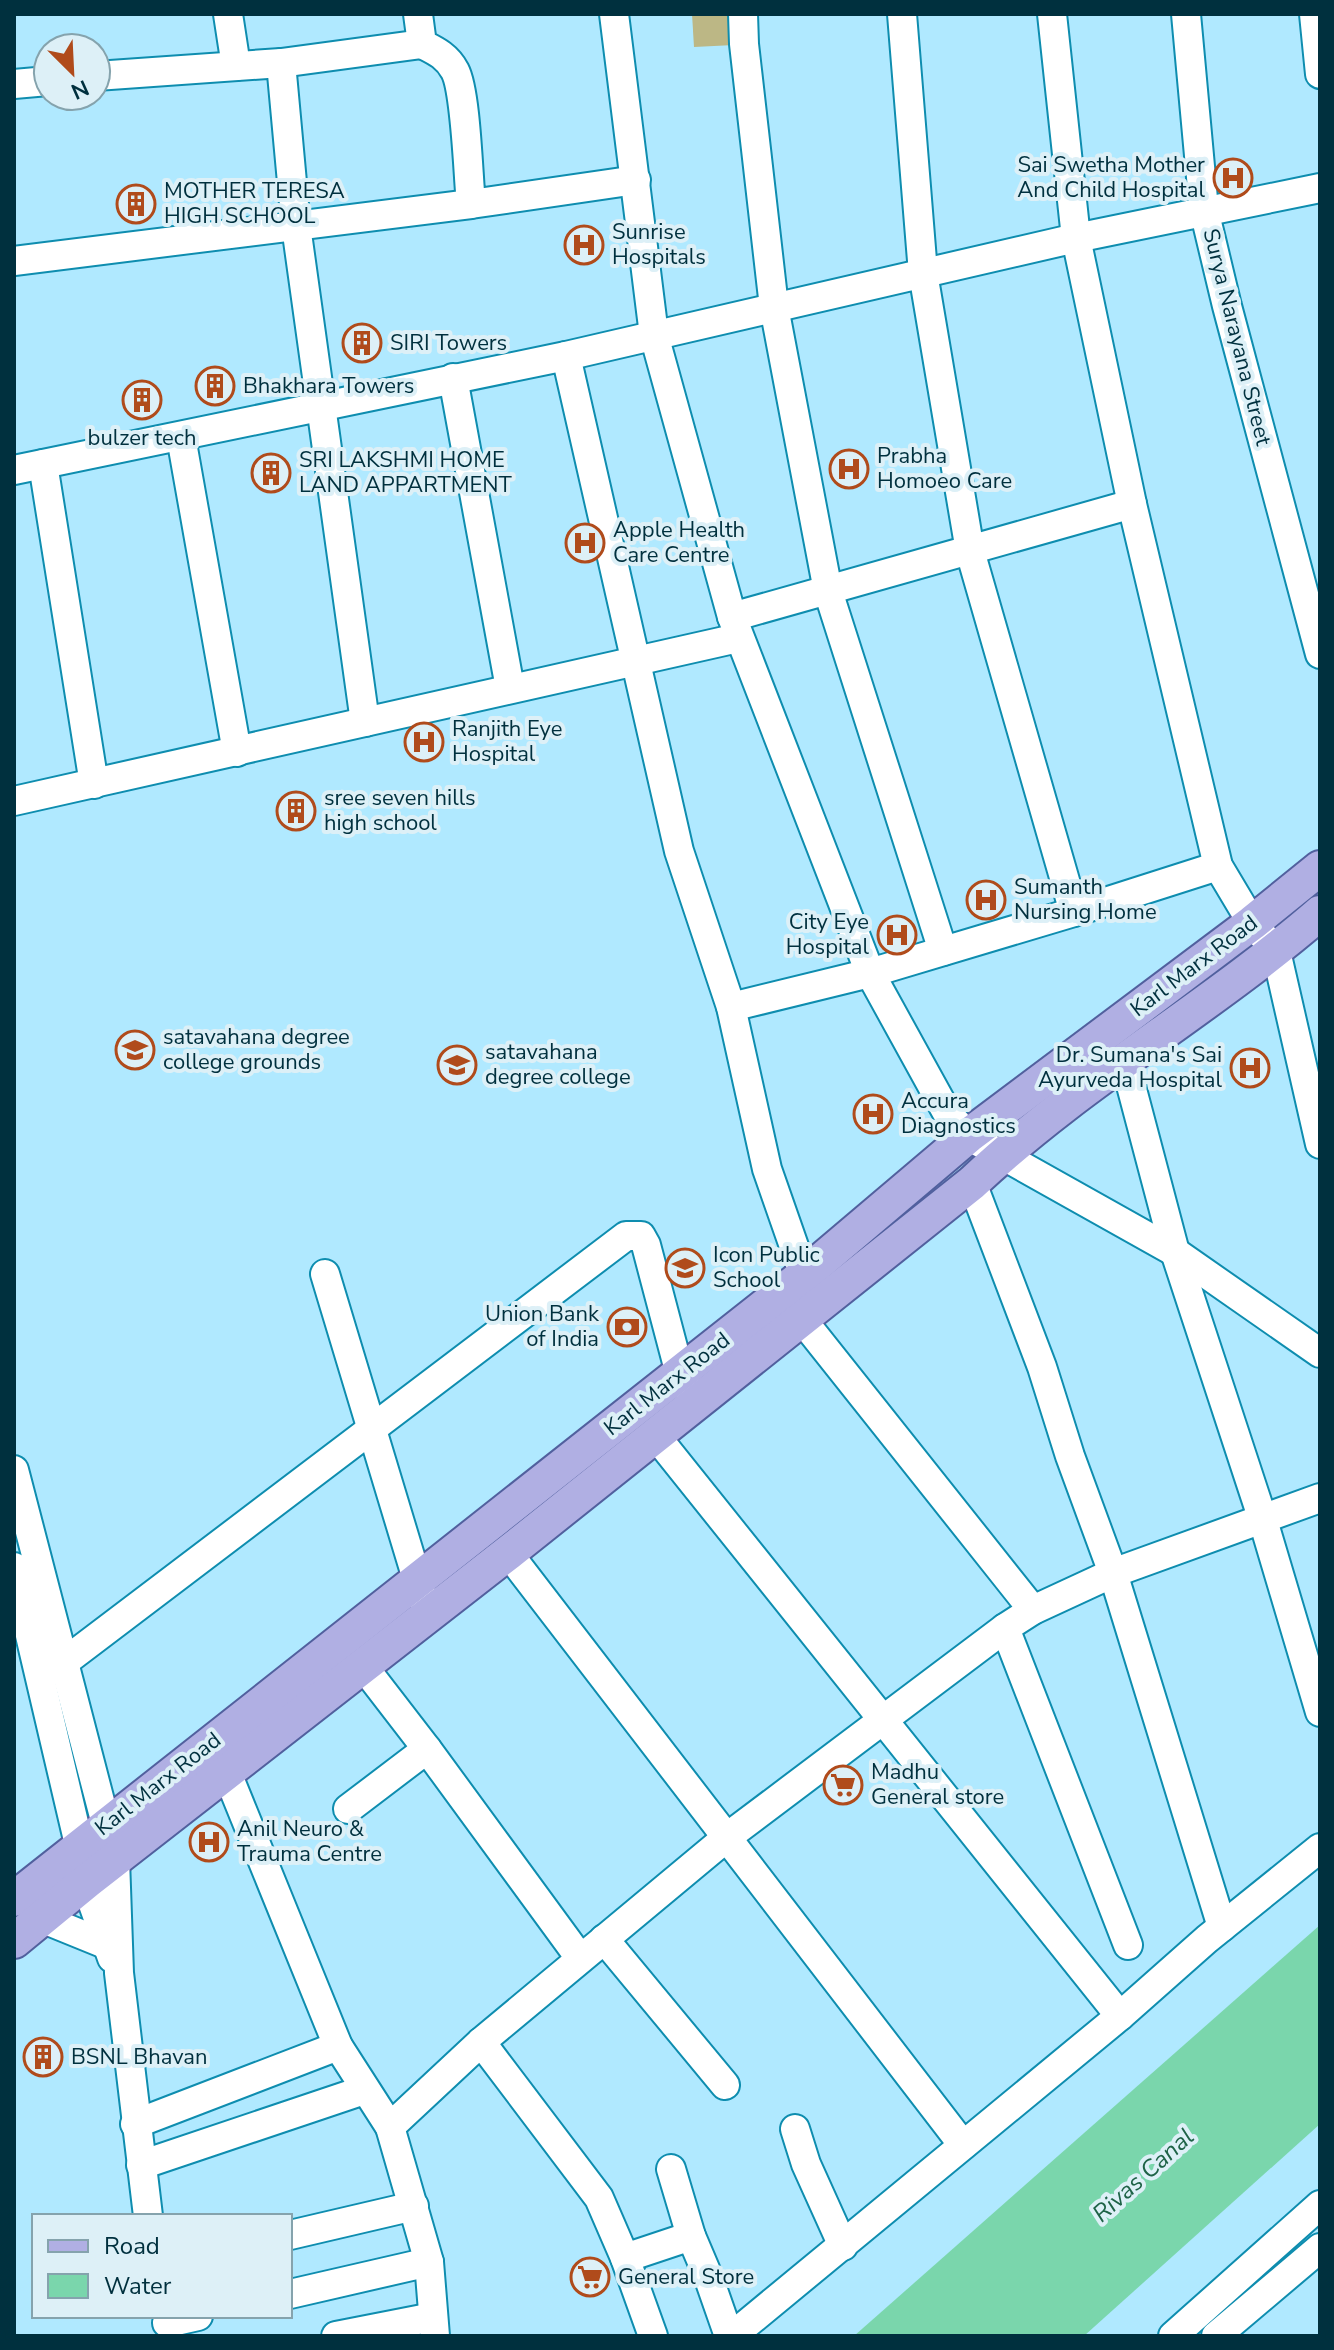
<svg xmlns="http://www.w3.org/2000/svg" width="1334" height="2350" viewBox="0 0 1334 2350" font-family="'Nunito Sans',sans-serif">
<rect width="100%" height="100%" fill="#b0e9ff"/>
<polygon fill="#bcb785" points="692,14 732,14 734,45 694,47"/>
<polygon fill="#7ad6ac" points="1320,1925 1320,2124 1084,2336 854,2336"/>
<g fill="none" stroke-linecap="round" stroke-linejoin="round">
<g stroke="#0e8daf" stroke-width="32">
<g id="minor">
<polyline points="228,14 236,66"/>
<path d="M418 14 422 44C436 51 447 56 455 71 466 92 468 175 471 204L636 180"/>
<polyline points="614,14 654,335 732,617 870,973 946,1111 968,1136 1175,1252 1320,1353"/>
<polyline points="743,14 744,44 774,307 828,591 943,951"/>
<polyline points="902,14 923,273 970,551 1074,912 1218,866"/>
<polyline points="1052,14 1076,238 1132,504 1218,866 1252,923 1276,951 1320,1144"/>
<polyline points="1186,14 1204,210 1227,306 1320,654"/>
<polyline points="1314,14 1320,74"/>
<polyline points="281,63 422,44"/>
<polyline points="96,76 281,63 296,226 365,722"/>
<polyline points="14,84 48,81"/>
<polyline points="14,261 471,204"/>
<polyline points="566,356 679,851 731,1007 767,1169 804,1275 800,1317 1033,1610"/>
<polyline points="453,378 510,688"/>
<polyline points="181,437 237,752"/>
<polyline points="43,464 94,784"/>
<polyline points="14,470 566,356 1076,238 1320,188"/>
<polyline points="732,617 1132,504"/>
<polyline points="14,801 738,638"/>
<polyline points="731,1007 870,973 1074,912"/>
<polyline points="1124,1059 1175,1252 1262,1517 1320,1712"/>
<polyline points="972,1183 1042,1367 1070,1456 1113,1573 1320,1498"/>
<polyline points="325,1274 423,1599"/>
<polyline points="655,1435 1120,2016"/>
<polyline points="14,1470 115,1859 119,1973 148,2216"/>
<polyline points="508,1553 963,2145"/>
<polyline points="14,1567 93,1904 112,1958"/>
<polyline points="1005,1628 1128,1945"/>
<polyline points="63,1663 626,1236 641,1236 646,1245 680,1374 689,1391"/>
<polyline points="363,1666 427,1749 580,1958"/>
<polyline points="227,1773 338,2046 390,2127 481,2042 726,1838 1005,1628 1033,1610 1113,1573 1222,1927"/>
<polyline points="348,1809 427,1749"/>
<polyline points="41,1918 105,1944"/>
<polyline points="604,1939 725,2085"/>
<polyline points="481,2042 599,2198 625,2258 653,2336"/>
<polyline points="135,2124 338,2046"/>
<polyline points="390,2127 429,2262 435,2336"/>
<polyline points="795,2129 806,2164 843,2246"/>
<polyline points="141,2165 364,2090"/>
<polyline points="671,2169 691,2236 708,2276 729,2336"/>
<polyline points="290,2235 414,2206"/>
<polyline points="625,2258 691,2236"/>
<polyline points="290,2294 429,2262"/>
<polyline points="167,2323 198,2316"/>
<polyline points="336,2336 433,2317"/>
<polyline points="732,2336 1120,2016 1207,1939 1320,1848"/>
<polyline points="1173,2336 1320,2205"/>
<polyline points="1216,2336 1320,2248"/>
</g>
</g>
<g stroke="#51609e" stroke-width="38">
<g id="major">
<polyline points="14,1899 804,1275 968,1136 1252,923 1320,868"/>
<path d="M14 1941 87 1881 508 1553 972 1183C1079 1082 1209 1009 1320 913"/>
</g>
</g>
<use href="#minor" stroke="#fff" stroke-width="28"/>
<use href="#major" stroke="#b0afe3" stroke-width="34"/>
</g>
<defs>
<g id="hospital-ring" transform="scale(2)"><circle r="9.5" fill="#ddf0f7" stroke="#b04b1b" stroke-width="1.5"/><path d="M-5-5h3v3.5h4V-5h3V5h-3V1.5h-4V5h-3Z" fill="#b04b1b"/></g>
<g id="building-ring" transform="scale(2)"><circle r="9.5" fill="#ddf0f7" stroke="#b04b1b" stroke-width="1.5"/><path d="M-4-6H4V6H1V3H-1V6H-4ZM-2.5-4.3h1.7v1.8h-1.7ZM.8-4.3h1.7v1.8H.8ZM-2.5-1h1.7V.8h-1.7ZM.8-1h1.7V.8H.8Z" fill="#b04b1b"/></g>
<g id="university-ring" transform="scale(2)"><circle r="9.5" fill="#ddf0f7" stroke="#b04b1b" stroke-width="1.5"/><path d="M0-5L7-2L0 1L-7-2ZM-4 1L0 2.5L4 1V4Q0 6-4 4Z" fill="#b04b1b"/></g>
<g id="school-ring" transform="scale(2)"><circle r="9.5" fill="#ddf0f7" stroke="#b04b1b" stroke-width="1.5"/><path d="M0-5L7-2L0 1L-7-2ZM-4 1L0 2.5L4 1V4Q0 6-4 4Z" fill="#b04b1b"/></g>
<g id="bank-ring" transform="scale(2)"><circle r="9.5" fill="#ddf0f7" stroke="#b04b1b" stroke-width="1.5"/><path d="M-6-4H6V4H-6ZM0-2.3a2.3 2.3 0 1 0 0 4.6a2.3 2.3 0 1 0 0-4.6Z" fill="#b04b1b"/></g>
<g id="supermarket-ring" transform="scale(2)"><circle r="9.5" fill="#ddf0f7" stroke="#b04b1b" stroke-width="1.5"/><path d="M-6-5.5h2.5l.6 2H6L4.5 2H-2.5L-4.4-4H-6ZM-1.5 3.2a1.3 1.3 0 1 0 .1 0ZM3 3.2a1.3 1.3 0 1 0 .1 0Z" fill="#b04b1b"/></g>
</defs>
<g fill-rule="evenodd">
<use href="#hospital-ring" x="1233" y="178"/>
<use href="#building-ring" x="136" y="204"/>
<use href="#hospital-ring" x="584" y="245"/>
<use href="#building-ring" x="362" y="343"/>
<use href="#building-ring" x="215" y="386"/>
<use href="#building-ring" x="142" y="400"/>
<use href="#hospital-ring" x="849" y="469"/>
<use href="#building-ring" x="271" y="473"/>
<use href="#hospital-ring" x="585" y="543"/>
<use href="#hospital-ring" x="424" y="742"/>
<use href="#building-ring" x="296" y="811"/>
<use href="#hospital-ring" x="986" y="900"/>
<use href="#hospital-ring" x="897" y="935"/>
<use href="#university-ring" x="135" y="1050"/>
<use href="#university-ring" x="457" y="1065"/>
<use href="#hospital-ring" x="1250" y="1068"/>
<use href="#hospital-ring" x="873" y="1114"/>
<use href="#school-ring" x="685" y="1268"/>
<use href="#bank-ring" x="627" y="1327"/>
<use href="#supermarket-ring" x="843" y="1785"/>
<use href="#hospital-ring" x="209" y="1842"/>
<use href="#building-ring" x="43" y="2057"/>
<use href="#supermarket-ring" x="590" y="2277"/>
</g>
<g text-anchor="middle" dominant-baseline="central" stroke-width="8" stroke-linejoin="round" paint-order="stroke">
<g font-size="22" fill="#00303e" stroke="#ddf0f7" text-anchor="start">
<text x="1205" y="165" text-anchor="end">Sai Swetha Mother<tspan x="1205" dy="25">And Child Hospital</tspan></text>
<text x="164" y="191">MOTHER TERESA<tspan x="164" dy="25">HIGH SCHOOL</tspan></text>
<text x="612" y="232">Sunrise<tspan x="612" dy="25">Hospitals</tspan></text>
<text x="390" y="343">SIRI Towers</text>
<text x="243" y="386">Bhakhara Towers</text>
<text x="142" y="438" text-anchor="middle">bulzer tech</text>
<text x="877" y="456">Prabha<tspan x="877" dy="25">Homoeo Care</tspan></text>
<text x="299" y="460">SRI LAKSHMI HOME<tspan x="299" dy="25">LAND APPARTMENT</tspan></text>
<text x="613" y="530">Apple Health<tspan x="613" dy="25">Care Centre</tspan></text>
<text x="452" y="729">Ranjith Eye<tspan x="452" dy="25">Hospital</tspan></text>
<text x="324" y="798">sree seven hills<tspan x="324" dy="25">high school</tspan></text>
<text x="1014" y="887">Sumanth<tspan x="1014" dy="25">Nursing Home</tspan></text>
<text x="869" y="922" text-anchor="end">City Eye<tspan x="869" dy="25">Hospital</tspan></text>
<text x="163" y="1037">satavahana degree<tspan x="163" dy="25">college grounds</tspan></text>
<text x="485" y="1052">satavahana<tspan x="485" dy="25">degree college</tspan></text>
<text x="1222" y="1055" text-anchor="end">Dr. Sumana's Sai<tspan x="1222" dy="25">Ayurveda Hospital</tspan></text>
<text x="901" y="1101">Accura<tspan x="901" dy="25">Diagnostics</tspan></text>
<text x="713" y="1255">Icon Public<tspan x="713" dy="25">School</tspan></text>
<text x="599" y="1314" text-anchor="end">Union Bank<tspan x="599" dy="25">of India</tspan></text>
<text x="871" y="1772">Madhu<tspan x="871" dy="25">General store</tspan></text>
<text x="237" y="1829">Anil Neuro &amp;<tspan x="237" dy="25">Trauma Centre</tspan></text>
<text x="71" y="2057">BSNL Bhavan</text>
<text x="618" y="2277">General Store</text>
</g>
<g font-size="22" fill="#00303e" stroke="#ddf0f7">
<text transform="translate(1237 337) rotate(76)">Surya Narayana Street</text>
<text transform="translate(1194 966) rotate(-37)">Karl Marx Road</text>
<text transform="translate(667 1384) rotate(-38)">Karl Marx Road</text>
<text transform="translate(158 1784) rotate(-38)">Karl Marx Road</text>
</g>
<g font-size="24" font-style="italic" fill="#1e6347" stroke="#ddf0f7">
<text transform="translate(1143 2175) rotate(-42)">Rivas Canal</text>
</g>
</g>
<rect width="1334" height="2350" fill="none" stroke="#00303e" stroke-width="32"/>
<rect x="32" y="2214" width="260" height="104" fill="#ddf0f7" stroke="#85a3ad" stroke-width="2"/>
<rect x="48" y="2240" width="40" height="12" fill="#b0afe3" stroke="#85a3ad" stroke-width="2"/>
<text x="104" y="2254" font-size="24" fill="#00303e">Road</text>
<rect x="48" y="2274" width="40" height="24" fill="#7ad6ac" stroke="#85a3ad" stroke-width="2"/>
<text x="104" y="2294" font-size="24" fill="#00303e">Water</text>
<g transform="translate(72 72) rotate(156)"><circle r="38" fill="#ddf0f7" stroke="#85a3ad" stroke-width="2"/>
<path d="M0-6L14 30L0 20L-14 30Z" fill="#b04b1b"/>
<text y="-12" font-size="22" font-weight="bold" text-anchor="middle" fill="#00303e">N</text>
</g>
</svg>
